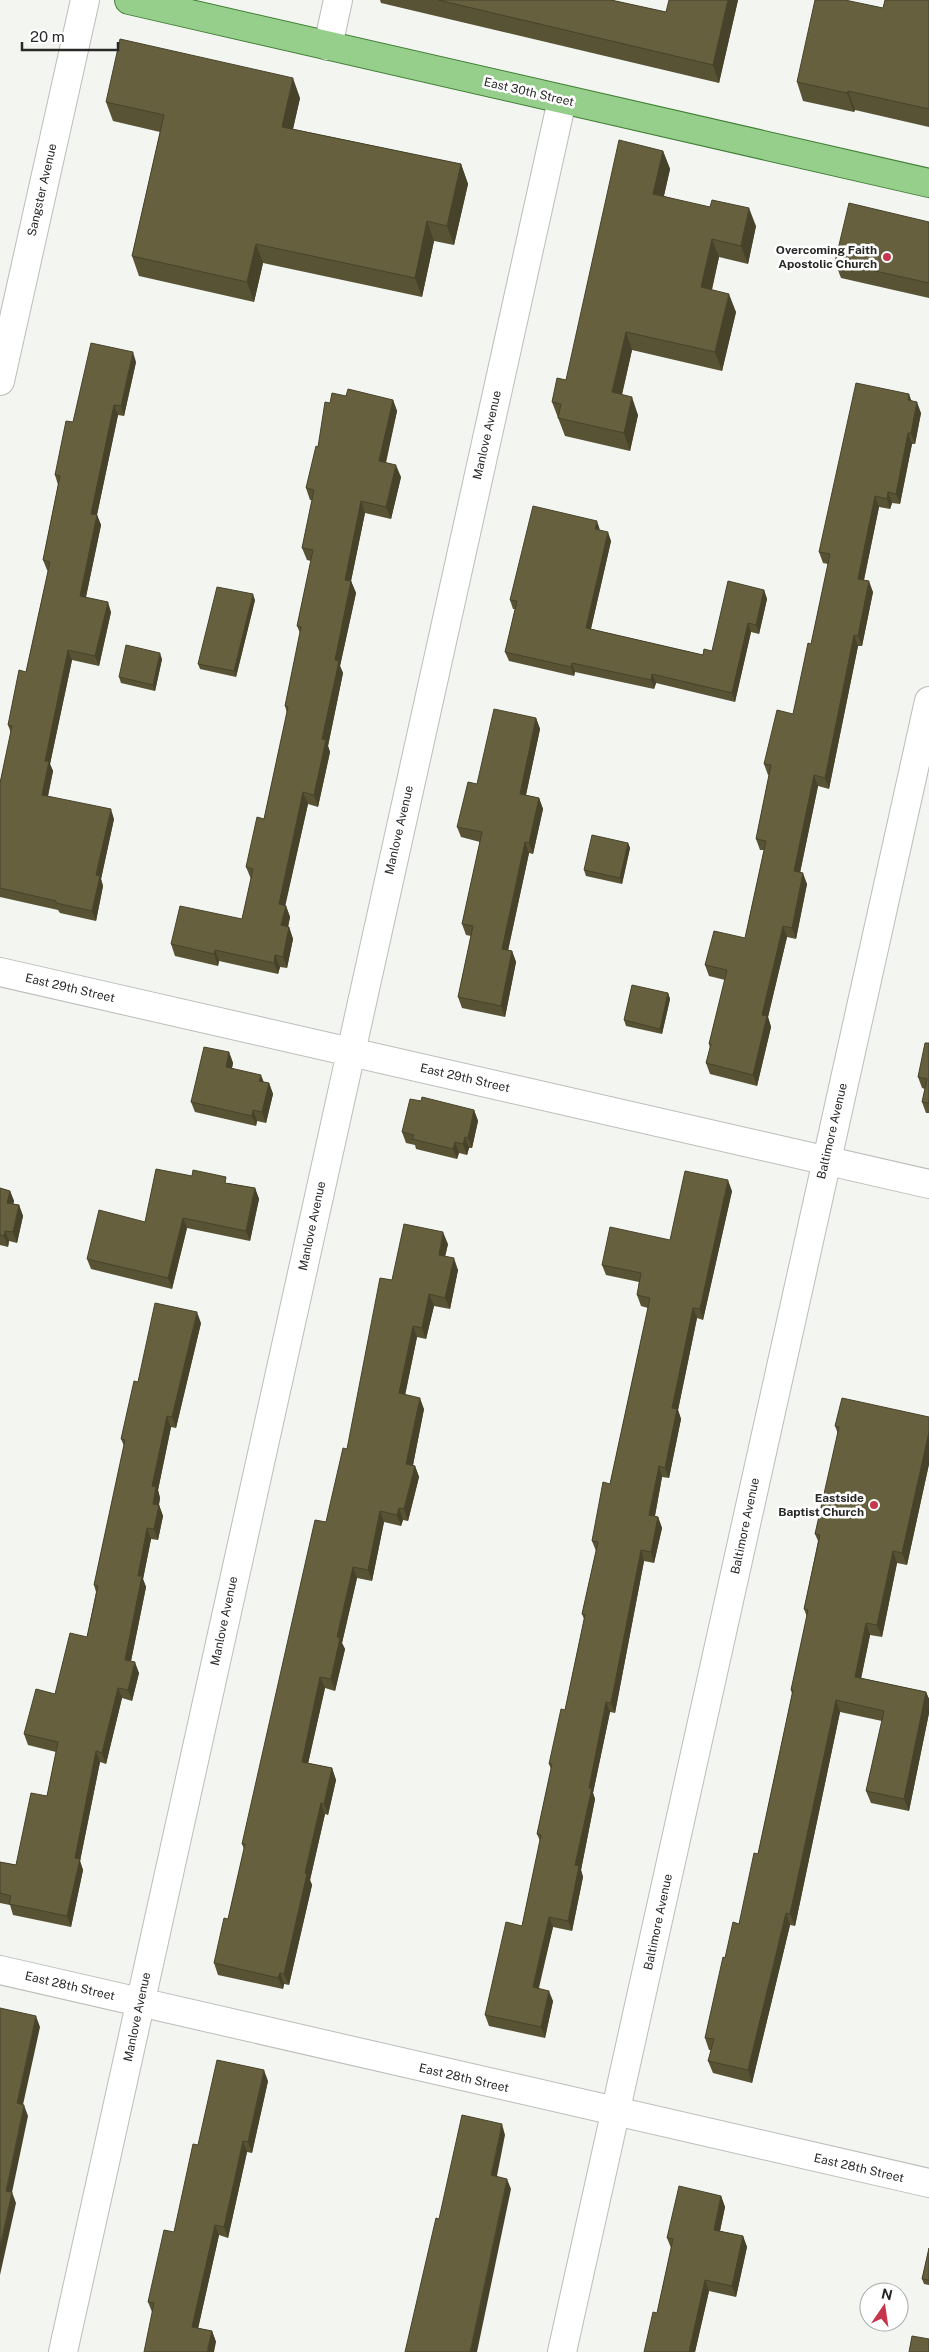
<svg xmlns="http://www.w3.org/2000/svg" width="929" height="2352" viewBox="0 0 929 2352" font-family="'Public Sans',sans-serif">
<rect width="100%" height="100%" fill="#f3f5f1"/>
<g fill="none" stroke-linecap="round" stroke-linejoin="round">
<g stroke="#bcbdba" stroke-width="30">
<g id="minor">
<polyline points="328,46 338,0"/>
<polyline points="0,381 85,0"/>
<polyline points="0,972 929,1184"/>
<polyline points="0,1970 929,2183"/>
<polyline points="63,2352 562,100"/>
<polyline points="562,2352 929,701"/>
</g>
</g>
<g stroke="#427f36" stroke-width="30">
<polyline id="major" points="129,0 929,183"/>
</g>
<use href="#minor" stroke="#fff" stroke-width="28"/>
<use href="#major" stroke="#96ce8b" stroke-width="28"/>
</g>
<g fill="#585335">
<polygon points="380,0 611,0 666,12 738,0 719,83 381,3"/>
<polygon points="929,0 929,127 855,110 854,112 803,101 797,82 883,8"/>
<polygon points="300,98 293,129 461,164 468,184 454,245 434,241 422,297 263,263 254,302 139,276 132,256 160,132 113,121 106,102"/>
<polygon points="663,151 670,169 664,196 756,226 748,264 719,257 712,290 736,312 722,371 632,350 622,395 638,415 630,451 565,436 552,402 566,380"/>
<polygon points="929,222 929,298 841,278 835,262"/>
<polygon points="136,362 124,416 118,415 97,515 101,525 86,597 111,612 99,666 72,660 50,764 53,771 48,796 114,819 101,879 103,886 96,921 60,913 58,910 0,897 0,783 11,733 8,725 26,672 48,571 47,570 43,560 58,485 55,475 73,422"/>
<polygon points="346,396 393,400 397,411 386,463 401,477 391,519 365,513 351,581 356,593 340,666 343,673 328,746 330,752 318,807 308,804 285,905 286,906 290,917 288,927 289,927 293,939 287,968 280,967 278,974 219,961 218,966 175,956 171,944 242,919 251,879 246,867 264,819 287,713 285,706 300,633 297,626 311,561 307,560 302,548 312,500 310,500 306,488 330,403"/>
<polygon points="911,401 921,413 915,444 912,444 900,504 892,503 890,509 879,507 864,580 873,592 862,646 858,646 829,789 818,786 800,873 807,884 796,939 787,937 768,1017 771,1027 757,1086 710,1074 706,1063 710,1048 709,1044 725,980 709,976 705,965 745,938 764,850 760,850 756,839 769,775 768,775 764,764 793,714 811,644 828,564 823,563 819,552"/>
<polygon points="600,531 611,541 591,629 703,655 712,651 764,590 767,599 759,634 751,632 735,702 656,683 654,689 575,672 574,676 509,661 505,652 515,609 513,609 510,600"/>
<polygon points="255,600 236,677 200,669 198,664"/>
<polygon points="162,659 155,691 121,683 119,677"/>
<polygon points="536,718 540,729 526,795 539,798 543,809 533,854 529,853 508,950 512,951 516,962 505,1017 462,1008 458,997 471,936 466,935 462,924 480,842 461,837 457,827 477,784"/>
<polygon points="628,843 630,848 622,884 586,876 584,870"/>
<polygon points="668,993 670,999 662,1034 626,1026 624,1020"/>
<polygon points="929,1043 929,1113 926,1113 922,1102 925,1089 922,1088 918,1077"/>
<polygon points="229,1052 233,1063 232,1068 263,1082 269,1083 273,1094 266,1123 257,1121 256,1126 195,1112 191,1102"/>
<polygon points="421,1101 474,1110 478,1121 472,1148 469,1148 467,1155 459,1153 457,1159 416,1149 415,1145 406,1143 402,1132"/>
<polygon points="228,1183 255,1188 259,1199 250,1241 187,1228 172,1289 91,1269 87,1259 145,1222"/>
<polygon points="0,1188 10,1191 14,1201 13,1204 19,1205 23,1216 17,1243 9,1241 8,1247 0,1245"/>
<polygon points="732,1191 703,1320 697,1318 678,1410 681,1419 669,1478 662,1477 655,1516 658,1517 662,1528 654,1563 644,1561 615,1713 610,1712 593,1793 595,1799 581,1870 583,1877 572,1931 553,1927 539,1988 553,2001 545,2038 489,2026 485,2015 522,1926 540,1841 537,1834 551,1769 549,1764 565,1710 584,1619 582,1614 596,1551 592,1541 610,1484 648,1308 641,1306 637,1295 639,1282 606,1275 602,1265 670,1240"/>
<polygon points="448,1244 445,1256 458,1270 450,1309 434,1306 426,1339 417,1337 405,1395 424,1409 413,1465 415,1466 419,1477 408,1521 403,1520 401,1526 384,1522 372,1581 357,1578 342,1643 345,1649 335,1691 325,1688 308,1763 332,1768 336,1780 328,1815 325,1814 310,1880 312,1885 289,1985 284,1984 283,1989 218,1975 214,1963 228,1919 244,1849 242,1844 326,1522 347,1449 392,1280"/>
<polygon points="201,1323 176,1428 171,1427 158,1490 160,1498 159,1505 163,1516 158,1540 151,1539 143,1579 146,1587 131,1661 139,1673 132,1701 122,1698 106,1764 100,1762 80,1861 83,1870 71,1927 13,1915 10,1905 0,1903 0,1862 16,1865 47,1796 56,1752 28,1745 24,1734 55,1694 87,1637 96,1592 94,1585 124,1446 121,1439 138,1382"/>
<polygon points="929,1417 929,1464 907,1565 897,1563 882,1637 870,1635 861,1678 926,1692 929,1699 929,1713 909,1811 871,1803 866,1791 882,1721 840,1712 795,1926 790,1925 752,2083 713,2073 708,2061 711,2050 709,2050 705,2038 725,1958 739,1924 758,1854 792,1694 791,1690 807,1617 804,1609 818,1541 815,1534 838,1434 835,1426"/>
<polygon points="268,2081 252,2153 247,2152 228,2238 219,2235 198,2328 212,2331 216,2342 152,2312 148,2302 174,2232 198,2145"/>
<polygon points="721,2196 725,2207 720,2231 743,2236 747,2247 736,2297 709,2291 695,2352 657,2313 671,2248 667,2238"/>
<polygon points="929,2248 929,2285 924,2284 922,2279"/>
</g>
<g fill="#47432b">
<polygon points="728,0 738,0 719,83 713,65"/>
<polygon points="293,78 300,98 289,146 282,127"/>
<polygon points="848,91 855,110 854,112 847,93"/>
<polygon points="663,151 670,169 660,212 653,194"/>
<polygon points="461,164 468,184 454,245 447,226"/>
<polygon points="749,208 756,226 748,264 741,246"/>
<polygon points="427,221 434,241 422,297 415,278"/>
<polygon points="712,239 719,257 708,305 701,287"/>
<polygon points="256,244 263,263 254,302 247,282"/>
<polygon points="729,294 736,312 722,371 715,352"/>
<polygon points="626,332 632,350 618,411 612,392"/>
<polygon points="133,352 136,362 124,416 121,406"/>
<polygon points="909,394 913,405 908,400"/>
<polygon points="632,397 638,415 630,451 624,433"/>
<polygon points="393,400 397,411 383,473 379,461"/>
<polygon points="917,402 921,413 915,444 911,433"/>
<polygon points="114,405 118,415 95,524 91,514"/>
<polygon points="908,433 912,444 900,504 896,494"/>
<polygon points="396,465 401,477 391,519 386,507"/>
<polygon points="888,492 892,503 890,509 887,499"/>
<polygon points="875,496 879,507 862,589 858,579"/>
<polygon points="361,501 365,513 351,581 356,593 340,666 343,673 328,746 330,752 318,807 314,795 335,660 345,580"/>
<polygon points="97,515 101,525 84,606 80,596"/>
<polygon points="597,521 600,530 595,529"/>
<polygon points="608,532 611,541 589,637 586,628"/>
<polygon points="869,581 873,592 862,646 858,636"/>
<polygon points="764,590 767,599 759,634 756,625"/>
<polygon points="253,594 255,600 236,677 234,671"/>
<polygon points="108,602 111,612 99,666 95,656"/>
<polygon points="748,623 751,632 735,702 732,693"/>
<polygon points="854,635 858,646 829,789 825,778"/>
<polygon points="68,650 72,660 50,764 53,771 46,805 42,795 45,761"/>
<polygon points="160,653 162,659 155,691 153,685"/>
<polygon points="572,663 575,672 574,676 571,667"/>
<polygon points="652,674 656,683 654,689 651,680"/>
<polygon points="536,718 540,729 524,804 520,794"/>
<polygon points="814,775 818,786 798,882 794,871"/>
<polygon points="303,792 308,804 283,916 279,904"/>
<polygon points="539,798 543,809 533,854 529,843"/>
<polygon points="111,809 114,819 101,879 103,886 96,921 92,911 96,875"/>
<polygon points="525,842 529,853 506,960 502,949"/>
<polygon points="628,843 630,848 622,884 620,878"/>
<polygon points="803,873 807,884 796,939 792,928"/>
<polygon points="286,906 290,917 286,937 281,925"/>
<polygon points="783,926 787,937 768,1017 771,1027 757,1086 753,1075 762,1015"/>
<polygon points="289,927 293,939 287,968 283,957"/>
<polygon points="215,950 219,961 218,966 214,954"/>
<polygon points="512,951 516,962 505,1017 501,1006"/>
<polygon points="275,955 280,967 278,974 274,963"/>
<polygon points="668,993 670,999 662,1034 660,1029"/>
<polygon points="229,1052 233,1063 230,1077 226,1067"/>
<polygon points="261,1075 265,1085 259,1081"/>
<polygon points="269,1083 273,1094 266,1123 262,1112"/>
<polygon points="253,1110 257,1121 256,1126 252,1116"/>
<polygon points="474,1110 478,1121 472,1148 468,1138"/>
<polygon points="465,1137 469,1148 467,1155 463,1144"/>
<polygon points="455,1142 459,1153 457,1159 453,1149"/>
<polygon points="728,1180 732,1191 703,1320 700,1309"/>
<polygon points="255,1188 259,1199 250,1241 246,1231"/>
<polygon points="10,1191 14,1201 11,1213 7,1203"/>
<polygon points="19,1205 23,1216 17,1243 13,1232"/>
<polygon points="183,1218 187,1228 172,1289 168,1278"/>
<polygon points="5,1231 9,1241 8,1247 4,1236"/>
<polygon points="443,1232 448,1244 443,1266 439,1255"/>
<polygon points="454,1258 458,1270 450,1309 445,1298"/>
<polygon points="429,1294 434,1306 426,1339 422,1328"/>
<polygon points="693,1308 697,1318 678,1410 681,1419 669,1478 665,1468 672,1408"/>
<polygon points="197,1312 201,1323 176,1428 172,1417"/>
<polygon points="413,1326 417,1337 403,1405 399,1393"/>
<polygon points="420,1398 424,1409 411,1475 406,1464"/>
<polygon points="167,1416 171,1427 158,1490 160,1498 157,1515 153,1504 152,1486"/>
<polygon points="929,1432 929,1464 907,1565 902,1553"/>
<polygon points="415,1466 419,1477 408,1521 404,1509"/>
<polygon points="659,1466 662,1477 653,1526 649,1515"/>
<polygon points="159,1505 163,1516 158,1540 154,1529"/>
<polygon points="399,1508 403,1520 401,1526 397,1515"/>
<polygon points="380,1511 384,1522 372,1581 368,1570"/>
<polygon points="658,1517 662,1528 654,1563 651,1552"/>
<polygon points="147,1528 151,1539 143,1579 146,1587 129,1671 125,1660 138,1576"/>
<polygon points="641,1550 644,1561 615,1713 611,1703"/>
<polygon points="893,1551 897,1563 882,1637 877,1625"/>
<polygon points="353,1567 357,1578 342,1643 345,1649 335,1691 331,1679 337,1637"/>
<polygon points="866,1623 870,1635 859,1689 855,1677"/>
<polygon points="135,1662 139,1673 132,1701 128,1690"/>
<polygon points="320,1677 325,1688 306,1773 302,1762"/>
<polygon points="118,1688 122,1698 106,1764 102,1753"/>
<polygon points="926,1692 929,1699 929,1713 909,1811 904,1799"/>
<polygon points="836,1700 840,1712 795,1926 790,1914"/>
<polygon points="606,1702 610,1712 593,1793 595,1799 581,1870 583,1877 572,1931 568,1921 575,1865 589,1788"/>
<polygon points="96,1751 100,1762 80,1861 83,1870 71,1927 67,1916 75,1858"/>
<polygon points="332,1768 336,1780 328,1815 324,1804"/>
<polygon points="321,1803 325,1814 310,1880 312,1885 289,1985 284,1974 305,1873"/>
<polygon points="786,1913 790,1925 752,2083 748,2070"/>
<polygon points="549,1917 553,1927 536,1997 533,1987"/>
<polygon points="280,1973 284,1984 283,1989 278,1978"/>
<polygon points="549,1991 553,2001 545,2038 541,2027"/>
<polygon points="36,2016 40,2027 21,2114 17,2103"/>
<polygon points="264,2070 268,2081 252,2153 248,2142"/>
<polygon points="24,2105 28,2116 10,2202 6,2191"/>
<polygon points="502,2124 505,2135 495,2186 491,2175"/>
<polygon points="243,2141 247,2152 228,2238 224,2227"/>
<polygon points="507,2179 511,2189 477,2352 470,2352"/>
<polygon points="12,2192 16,2203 0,2275 0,2247"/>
<polygon points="721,2196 725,2207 718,2240 714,2230"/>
<polygon points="215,2225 219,2235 196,2338 192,2327"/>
<polygon points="743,2236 747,2247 736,2297 732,2286"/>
<polygon points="705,2280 709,2291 695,2352 689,2352"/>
<polygon points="212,2331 216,2342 214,2352 207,2352"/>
</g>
<g fill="#66603e" stroke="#47432b">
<polygon points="438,0 611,0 666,12 669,0 728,0 713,65"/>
<polygon points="815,0 845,0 883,8 885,0 929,0 929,109 848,91 847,93 797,82"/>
<polygon points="120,39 293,78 282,127 461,164 447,226 427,221 415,278 256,244 247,282 132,256 164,115 106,102"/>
<polygon points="619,140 663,151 653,194 710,207 712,200 749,208 741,246 712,239 701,287 729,294 715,352 626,332 612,392 632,397 624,433 558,418 561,404 552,402 557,378 566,380"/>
<polygon points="849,203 929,222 929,283 835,262"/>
<polygon points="91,343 133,352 121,406 114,405 91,514 97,515 80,596 108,602 95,656 68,650 45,761 49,761 42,795 111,809 96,875 100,876 92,911 56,903 56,901 0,888 0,783 12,726 8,725 19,670 26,672 50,562 43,560 60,476 55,475 66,421 73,422"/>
<polygon points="856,383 909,394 908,400 917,402 911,433 908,433 896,494 888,492 887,499 875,496 858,579 869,581 858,636 854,635 825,778 814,775 794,871 803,873 792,928 783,926 762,1015 767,1016 753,1075 706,1063 711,1044 709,1044 727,970 705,965 714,931 745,938 766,841 756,839 771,765 764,764 777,710 793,714 808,643 811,644 830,554 819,552"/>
<polygon points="348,389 393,400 379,461 396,465 386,507 361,501 345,580 351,581 335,660 339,661 322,739 326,740 314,795 303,792 279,904 286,906 281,925 289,927 283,957 275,955 274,963 215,950 214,954 171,944 180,906 242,919 253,869 246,867 257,817 264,819 288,707 285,706 301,627 297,626 313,550 302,548 314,490 306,488 316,446 318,447 325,402 330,403 332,393 346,396"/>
<polygon points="533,506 597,521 595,529 608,532 586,628 703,655 704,649 712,651 728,581 764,590 756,625 748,623 732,693 652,674 651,680 572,663 571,667 505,652 517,601 510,600"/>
<polygon points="217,587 253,594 234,671 198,664"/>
<polygon points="126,645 160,653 153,685 119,677"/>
<polygon points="494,709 536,718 520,794 539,798 529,843 525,842 502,949 512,951 501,1006 458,997 473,926 462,924 482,832 457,827 468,782 477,784"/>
<polygon points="592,835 628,843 620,878 584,870"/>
<polygon points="632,985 668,993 660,1029 624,1020"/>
<polygon points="925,1043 929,1043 929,1103 922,1102 927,1079 918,1077"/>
<polygon points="204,1047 229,1052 226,1067 261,1075 259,1081 269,1083 262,1112 253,1110 252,1116 191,1102"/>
<polygon points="422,1097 474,1110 468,1138 465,1137 463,1144 455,1142 453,1149 412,1139 414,1135 402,1132 410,1099 421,1101"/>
<polygon points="156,1169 192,1176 193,1170 226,1177 225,1183 255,1188 246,1231 183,1218 168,1278 87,1259 99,1210 145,1222"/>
<polygon points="685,1171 728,1180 700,1309 693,1308 672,1408 677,1409 665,1468 659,1466 649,1515 658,1517 651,1552 641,1550 611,1703 606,1702 589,1788 592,1788 575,1865 579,1866 568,1921 549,1917 533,1987 549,1991 541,2027 485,2015 506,1922 522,1926 541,1835 537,1834 552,1764 549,1764 561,1709 565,1710 585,1615 582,1614 598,1542 592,1541 603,1482 610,1484 650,1298 637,1295 641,1273 602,1265 610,1227 670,1240"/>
<polygon points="0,1188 10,1191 7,1203 19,1205 13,1232 5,1231 4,1236 0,1235"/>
<polygon points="404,1224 443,1232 439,1255 454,1258 445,1298 429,1294 422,1328 413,1326 399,1393 420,1398 406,1464 415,1466 404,1509 399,1508 397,1515 380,1511 368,1570 353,1567 337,1637 340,1638 331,1679 320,1677 302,1762 332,1768 324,1804 321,1803 305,1873 307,1874 284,1974 280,1973 278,1978 214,1963 224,1918 228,1919 245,1844 242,1844 315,1520 326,1522 343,1448 347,1449 380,1278 392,1280"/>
<polygon points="155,1303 197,1312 172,1417 167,1416 152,1486 156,1487 153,1504 159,1505 154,1529 147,1528 138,1576 142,1576 125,1660 135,1662 128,1690 118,1688 102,1753 96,1751 75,1858 80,1859 67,1916 9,1904 11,1896 0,1893 0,1862 16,1865 31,1793 47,1796 58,1742 24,1734 36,1689 55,1694 70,1633 87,1637 98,1586 94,1585 125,1440 121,1439 134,1381 138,1382"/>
<polygon points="842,1398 929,1417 929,1432 902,1553 893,1551 877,1625 866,1623 855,1677 926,1692 904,1799 866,1791 884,1711 836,1700 790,1914 786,1913 748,2070 708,2061 714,2039 705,2038 723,1957 725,1958 733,1922 739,1924 754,1853 758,1854 793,1690 791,1690 808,1610 804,1609 820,1535 815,1534 839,1427 835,1426"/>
<polygon points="0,2008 36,2016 17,2103 24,2105 6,2191 12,2192 0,2247"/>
<polygon points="217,2060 264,2070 248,2142 243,2141 224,2227 215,2225 192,2327 212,2331 207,2352 144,2352 154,2303 148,2302 164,2230 174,2232 193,2144 198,2145"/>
<polygon points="462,2115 502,2124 491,2175 507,2179 470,2352 405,2352 436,2218 439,2219"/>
<polygon points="679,2186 721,2196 714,2230 743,2236 732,2286 705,2280 689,2352 644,2352 653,2312 657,2313 673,2239 667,2238"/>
<polygon points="929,2248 929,2280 922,2279"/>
<polygon points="912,2336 929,2339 929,2352 909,2352"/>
</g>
<g fill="#c6364d" stroke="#fff" stroke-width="2">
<circle cx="887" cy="257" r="5"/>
<circle cx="874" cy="1505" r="5"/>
</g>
<g text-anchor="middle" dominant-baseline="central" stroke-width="5" stroke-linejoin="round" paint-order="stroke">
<g font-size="12" fill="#282827" stroke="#fff">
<text transform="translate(529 92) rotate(13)">East 30th Street</text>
<text transform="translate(42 190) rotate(-77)">Sangster Avenue</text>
<text transform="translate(487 435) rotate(-77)">Manlove Avenue</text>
<text transform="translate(399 830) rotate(-77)">Manlove Avenue</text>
<text transform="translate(70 988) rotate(13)">East 29th Street</text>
<text transform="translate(465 1078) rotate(13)">East 29th Street</text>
<text transform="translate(832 1131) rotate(-77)">Baltimore Avenue</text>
<text transform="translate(312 1226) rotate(-78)">Manlove Avenue</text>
<text transform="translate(745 1526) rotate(-78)">Baltimore Avenue</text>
<text transform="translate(224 1621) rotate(-78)">Manlove Avenue</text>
<text transform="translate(658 1922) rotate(-78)">Baltimore Avenue</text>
<text transform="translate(70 1986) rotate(13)">East 28th Street</text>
<text transform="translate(137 2017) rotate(-78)">Manlove Avenue</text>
<text transform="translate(464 2078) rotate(13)">East 28th Street</text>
<text transform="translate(859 2168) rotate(13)">East 28th Street</text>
</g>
<g font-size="12" font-weight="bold" fill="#282827" stroke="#fff" text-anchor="end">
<text x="877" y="250">Overcoming Faith<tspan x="877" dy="14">Apostolic Church</tspan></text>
<text x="864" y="1498">Eastside<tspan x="864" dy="14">Baptist Church</tspan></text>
</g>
</g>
<g transform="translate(884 2307) rotate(13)"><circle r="24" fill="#ffffff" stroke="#a9a9a9"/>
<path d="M0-4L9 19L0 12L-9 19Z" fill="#c6364d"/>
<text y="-8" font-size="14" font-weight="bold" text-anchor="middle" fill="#282827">N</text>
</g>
<path d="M22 42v8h96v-8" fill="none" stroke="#282827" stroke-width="2.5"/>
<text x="30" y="42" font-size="15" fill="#282827" stroke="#ffffff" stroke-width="4" paint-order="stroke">20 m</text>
</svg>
